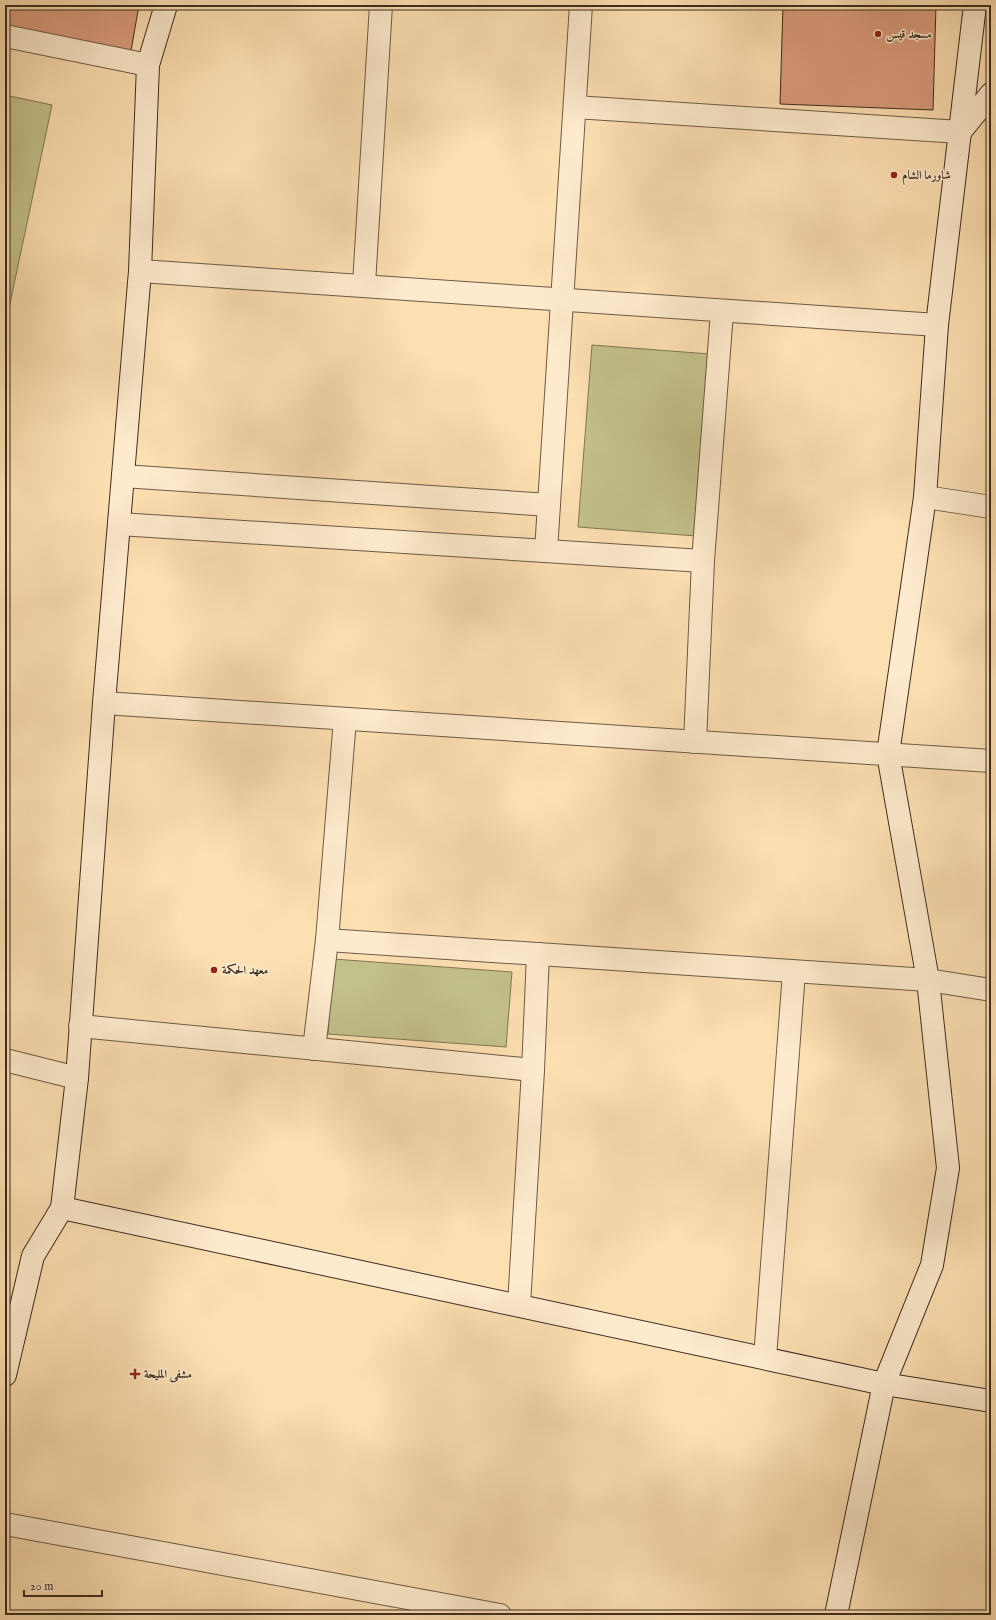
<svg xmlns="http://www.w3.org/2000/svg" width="996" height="1620" viewBox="0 0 996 1620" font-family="'IM FELL English',Amiri,serif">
<rect width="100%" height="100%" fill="#fde0b2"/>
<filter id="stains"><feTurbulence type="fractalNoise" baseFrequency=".005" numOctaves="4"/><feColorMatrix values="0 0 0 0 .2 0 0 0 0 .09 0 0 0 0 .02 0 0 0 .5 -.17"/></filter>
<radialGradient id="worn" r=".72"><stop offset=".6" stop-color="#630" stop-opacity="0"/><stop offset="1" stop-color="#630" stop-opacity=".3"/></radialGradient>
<g fill="#c3c18a" stroke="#807656">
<polygon points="5,95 52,105 5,327"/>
<polygon points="592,345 710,354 696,536 578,527"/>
<polygon points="333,959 512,972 506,1047 328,1034"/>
</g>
<g fill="#db9c7d" stroke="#3d2c23">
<polygon points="5,5 139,5 131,51 5,26"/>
<polygon points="783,5 936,5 933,110 780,104"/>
</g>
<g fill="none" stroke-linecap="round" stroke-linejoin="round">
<g stroke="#6d5947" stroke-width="24">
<g id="street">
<polyline points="5,36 148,65"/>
<polyline points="575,107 960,132"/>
<path d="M140 271C406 287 671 309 937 325"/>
<polyline points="364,284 381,5"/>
<polyline points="123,476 549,505"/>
<polyline points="925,497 991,507"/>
<polyline points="119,524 703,561"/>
<polyline points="546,551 581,5"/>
<polyline points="104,703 991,761"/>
<polyline points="695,742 703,561 722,312"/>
<polyline points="327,940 928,980 991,990"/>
<polyline points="80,1026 533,1070"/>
<polyline points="314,1049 327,940 345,719"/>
<polyline points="5,1060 77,1078"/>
<polyline points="519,1305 533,1070 538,954"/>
<polyline points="765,1358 794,972"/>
<polyline points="5,1524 500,1615"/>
</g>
</g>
<g stroke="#3d2c23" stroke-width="24">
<g id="secondary">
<polyline points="960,132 991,94"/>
<polyline points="62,1208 884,1384 991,1401"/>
<polyline points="5,1375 33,1256 62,1208 77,1078 104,703 140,271 148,65 166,5"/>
<polyline points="836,1615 884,1384 932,1265 948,1168 928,980 888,754 925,497 937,325 975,5"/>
</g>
</g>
<use href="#street" stroke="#feebcd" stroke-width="22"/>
<use href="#secondary" stroke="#feebcd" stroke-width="22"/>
</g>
<g fill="#8f2418" stroke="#feebcd" stroke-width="1.5">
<circle cx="878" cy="34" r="4"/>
<circle cx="894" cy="175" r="4"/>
<circle cx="214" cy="970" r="4"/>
<path d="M133 1368h4v4h4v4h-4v4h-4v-4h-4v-4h4z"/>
</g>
<g text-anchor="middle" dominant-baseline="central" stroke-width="3" stroke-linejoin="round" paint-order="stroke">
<g font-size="12" font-weight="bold" fill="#3d2c23" stroke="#feebcd" text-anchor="start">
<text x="886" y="34">مسجد قيس</text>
<text x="902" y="175">شاورما الشام</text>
<text x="222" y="970">معهد الحكمة</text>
<text x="144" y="1374">مشفى المليحة</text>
</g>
</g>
<rect width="996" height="1620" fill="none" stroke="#fde0b2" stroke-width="20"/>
<rect x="6" y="6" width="984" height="1608" fill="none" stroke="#3d2c23" stroke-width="2"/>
<rect x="10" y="10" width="976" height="1600" fill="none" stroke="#3d2c23"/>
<path d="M24 1590v6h78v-6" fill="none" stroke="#3d2c23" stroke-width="2"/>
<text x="30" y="1590" font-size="12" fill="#3d2c23" stroke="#feebcd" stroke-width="3" paint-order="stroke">20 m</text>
<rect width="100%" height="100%" filter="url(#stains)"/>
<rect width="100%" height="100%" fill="url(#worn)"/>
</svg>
